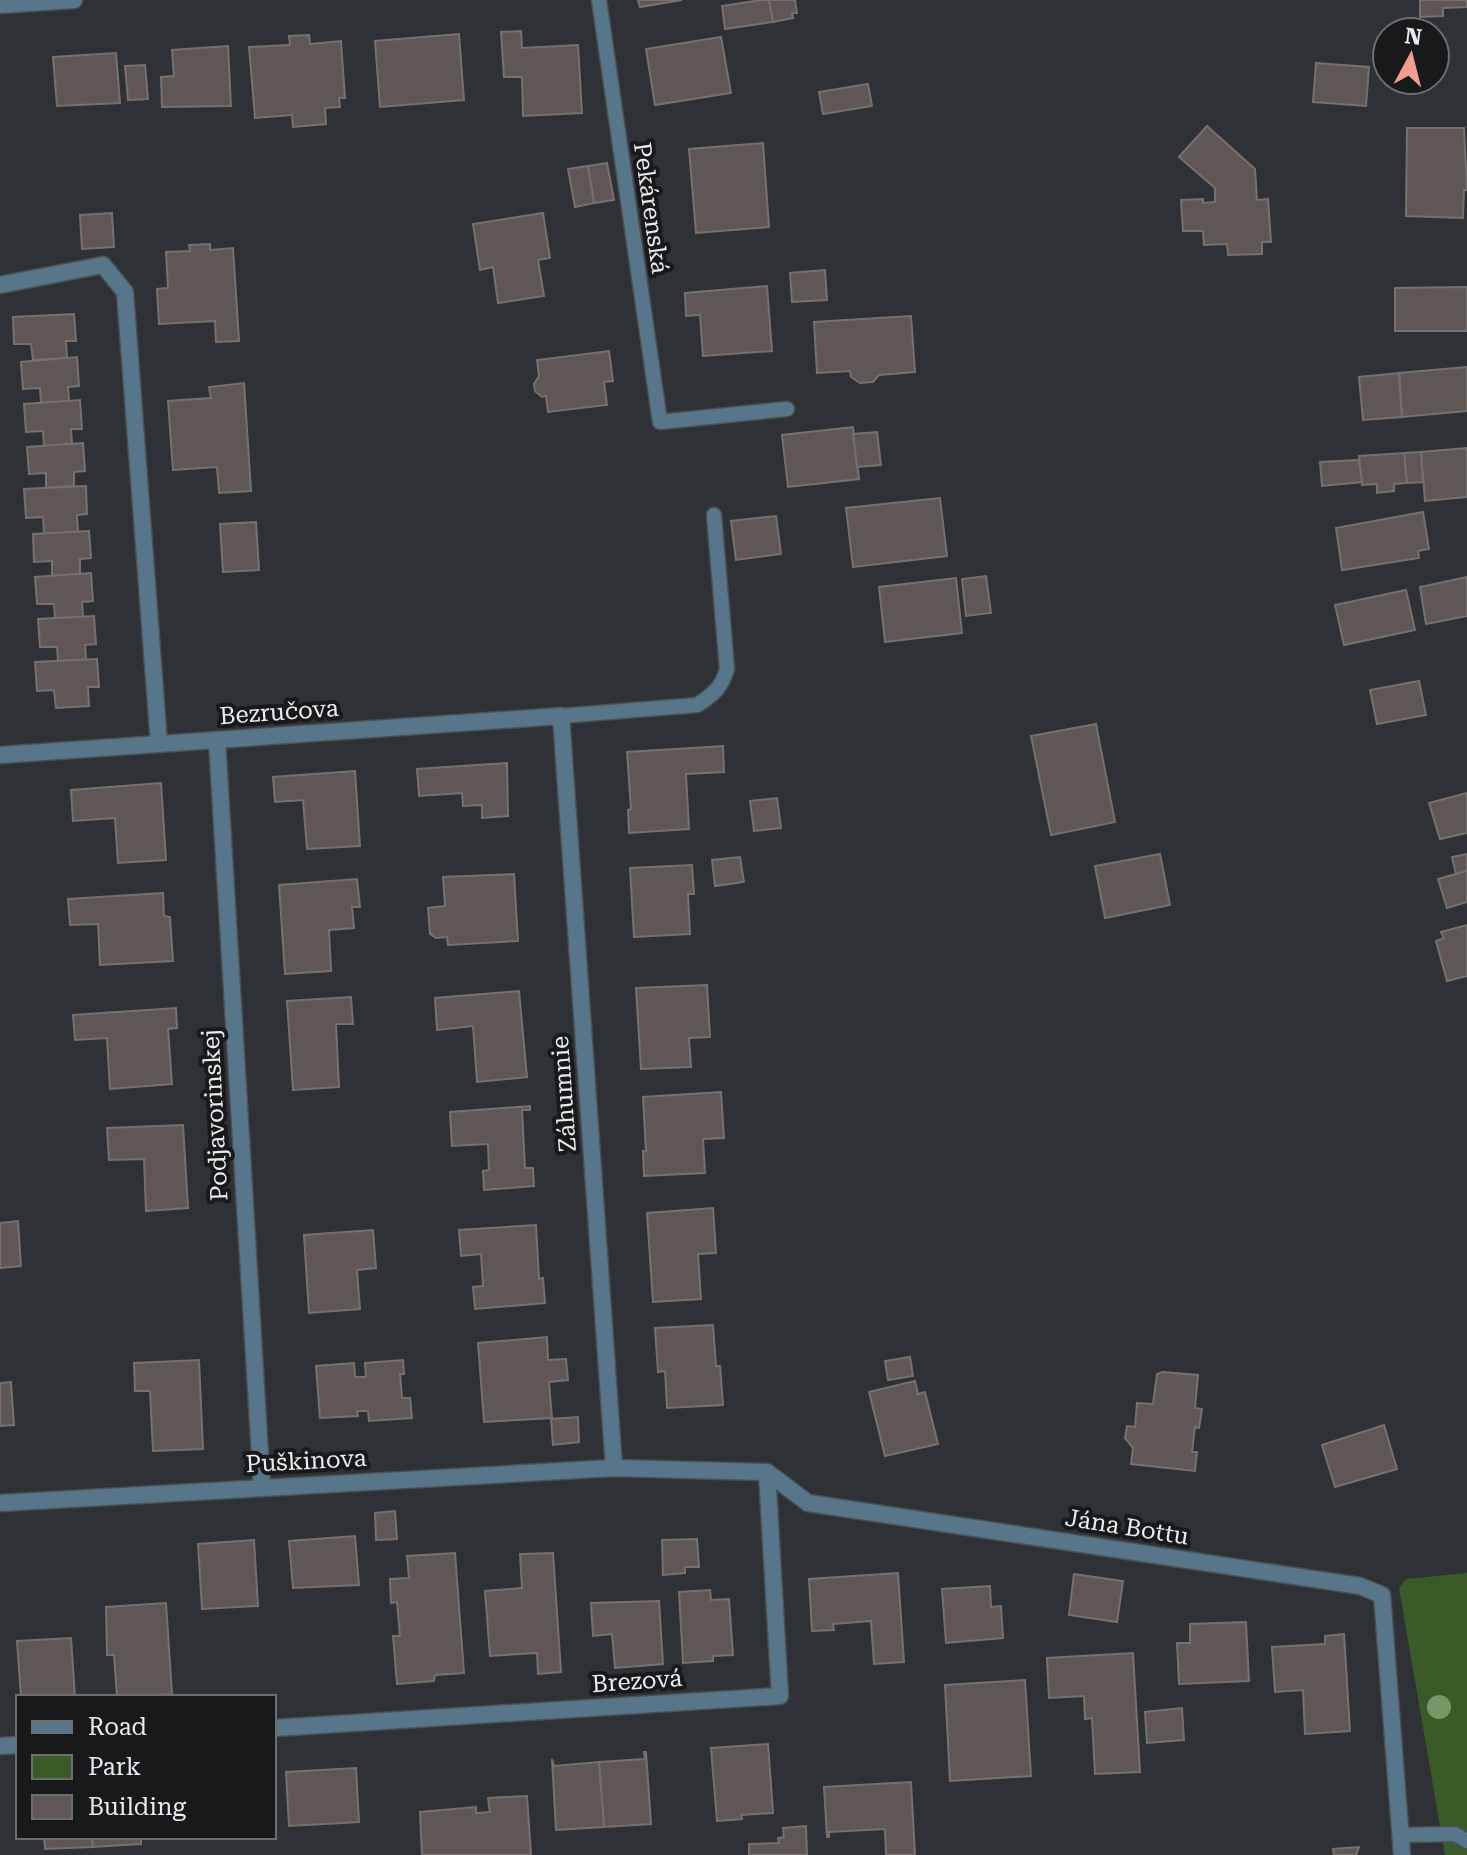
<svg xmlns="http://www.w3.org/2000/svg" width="1467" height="1855" viewBox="0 0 1467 1855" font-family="'Roboto Serif',serif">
<rect width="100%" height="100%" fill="#2e3236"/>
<polygon fill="#3a5b28" points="1467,1573 1467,1855 1445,1855 1399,1588 1406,1579"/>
<g fill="#5e5755" stroke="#77716e" stroke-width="2">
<polygon points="638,0 682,0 640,7"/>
<polygon points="761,0 769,0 773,22 725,29 722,6"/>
<polygon points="769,0 795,0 797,13 792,13 793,18 773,22"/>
<polygon points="1420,0 1467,0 1467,7 1443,8 1443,16 1420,17"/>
<polygon points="521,31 522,48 578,45 582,113 523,116 522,77 504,77 501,32"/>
<polygon points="459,34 464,100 380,107 375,41"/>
<polygon points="309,35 310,44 341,41 345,98 339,98 340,107 325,108 326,124 293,127 292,115 255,118 249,47 290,45 289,36"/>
<polygon points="721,37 731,93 655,105 646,49"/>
<polygon points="228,46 231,106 162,107 161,77 174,76 172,50"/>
<polygon points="116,53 120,103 57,106 53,57"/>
<polygon points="1316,63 1369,67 1366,106 1313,102"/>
<polygon points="145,65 148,99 128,100 125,66"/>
<polygon points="868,84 872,106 823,114 819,92"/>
<polygon points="1207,126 1255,169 1257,200 1268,199 1271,242 1262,242 1262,254 1228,255 1227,244 1204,245 1203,231 1183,231 1181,200 1203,199 1203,203 1215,202 1215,188 1179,157"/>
<polygon points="1407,128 1464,128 1467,190 1464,190 1463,218 1406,216"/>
<polygon points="763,143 769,227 696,233 689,149"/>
<polygon points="607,163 614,200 594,203 588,166"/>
<polygon points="588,166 594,203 575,207 568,169"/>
<polygon points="112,213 114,247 82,249 80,215"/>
<polygon points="543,213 550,258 538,260 544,296 498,303 493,267 480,270 473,224"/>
<polygon points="210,244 210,250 233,248 239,341 216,342 215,321 159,324 157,289 168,288 166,252 190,251 189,245"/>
<polygon points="825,270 827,300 792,302 790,273"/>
<polygon points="767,286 772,351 703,356 700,315 686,316 685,293"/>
<polygon points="1467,287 1467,331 1395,331 1395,288"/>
<polygon points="74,314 76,341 66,341 67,358 33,360 31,344 14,344 13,317"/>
<polygon points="911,316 915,372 879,375 873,382 860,383 851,377 850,371 817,373 814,322"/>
<polygon points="609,351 613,381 604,382 607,405 548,412 546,396 542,397 535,391 534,384 539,376 537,360"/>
<polygon points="77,357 79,386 68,387 69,401 41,403 40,388 23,389 21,362"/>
<polygon points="1467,367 1467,411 1402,417 1399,373"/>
<polygon points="1399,373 1402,417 1363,420 1359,377"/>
<polygon points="244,383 251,491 219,493 217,467 173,470 168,401 211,398 209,387"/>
<polygon points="80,400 82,429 71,429 72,444 44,446 43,431 26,432 24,404"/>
<polygon points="853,427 859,479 788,487 782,435"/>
<polygon points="877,432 881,465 857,467 853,434"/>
<polygon points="83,443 85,471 74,472 74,486 46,488 46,473 29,474 27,447"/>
<polygon points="1467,448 1467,497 1425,501 1421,452"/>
<polygon points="1421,452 1423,482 1407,483 1404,453"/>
<polygon points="1404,453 1407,483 1394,484 1394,491 1377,493 1377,484 1362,485 1359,456"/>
<polygon points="1359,460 1362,482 1322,486 1320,462"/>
<polygon points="86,486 87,514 77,515 78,532 44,534 43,517 26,518 24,489"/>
<polygon points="940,498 947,556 853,567 846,508"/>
<polygon points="1423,512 1429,549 1418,551 1419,558 1342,570 1336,528"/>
<polygon points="776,516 781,554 736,560 731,521"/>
<polygon points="256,522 259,570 223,572 220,524"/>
<polygon points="89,531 91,558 80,559 80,574 52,576 52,561 34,562 33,534"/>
<polygon points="91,573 93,601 82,602 83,617 55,618 54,604 37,604 35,577"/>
<polygon points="986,576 991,613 966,616 962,579"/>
<polygon points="1467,577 1467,616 1426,624 1420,587"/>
<polygon points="956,578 962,633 885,642 879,587"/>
<polygon points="1406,590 1415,630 1344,645 1335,605"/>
<polygon points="94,616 96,644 85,645 86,660 58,661 57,647 40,647 38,619"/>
<polygon points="97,659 99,687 88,687 89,706 56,708 54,690 37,691 35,662"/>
<polygon points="1419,681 1426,715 1377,724 1370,690"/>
<polygon points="1096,724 1115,822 1051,835 1031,736"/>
<polygon points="723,746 724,772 686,774 689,829 629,833 628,810 631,809 627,752"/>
<polygon points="507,763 508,816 482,818 482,805 463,806 462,793 419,796 417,769"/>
<polygon points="355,771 360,846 307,849 303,800 275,802 273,777"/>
<polygon points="161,783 166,860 118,863 115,818 73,821 71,790"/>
<polygon points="1467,793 1467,833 1440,839 1429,803"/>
<polygon points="777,798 781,828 754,831 750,801"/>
<polygon points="1160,854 1170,905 1105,918 1095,866"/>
<polygon points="1467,854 1467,871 1456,874 1452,857"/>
<polygon points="740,857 744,882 715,886 712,860"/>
<polygon points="692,865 694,894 688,894 690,934 634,937 630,868"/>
<polygon points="1467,871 1467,902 1447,908 1438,879"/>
<polygon points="514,874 518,941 448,945 447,937 436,938 430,934 428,908 445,906 443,877"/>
<polygon points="357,879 360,907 352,907 354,928 329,930 331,971 285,974 279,885"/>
<polygon points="163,893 164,916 170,917 173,961 100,965 98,924 70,925 68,899"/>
<polygon points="1467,925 1467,976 1447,981 1436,941 1444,938 1441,932"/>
<polygon points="707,985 710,1037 689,1038 691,1067 641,1069 636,988"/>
<polygon points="519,991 527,1077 477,1082 473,1026 437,1030 435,998"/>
<polygon points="351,997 353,1024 336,1024 339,1087 293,1090 287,1001"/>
<polygon points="176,1008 177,1028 168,1029 172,1084 110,1089 107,1038 75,1040 73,1015"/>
<polygon points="721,1092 724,1138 703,1139 705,1173 644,1176 643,1151 646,1151 643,1097"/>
<polygon points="530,1106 530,1110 522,1110 525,1168 533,1168 534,1186 484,1190 483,1171 489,1170 488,1144 452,1146 450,1112"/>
<polygon points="183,1125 188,1208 146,1211 144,1159 109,1160 107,1128"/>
<polygon points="713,1208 716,1253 698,1254 701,1299 653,1302 647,1213"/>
<polygon points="18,1221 21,1266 0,1268 0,1223"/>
<polygon points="536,1225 539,1279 543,1278 545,1303 475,1309 473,1287 483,1286 481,1254 461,1256 459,1230"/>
<polygon points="373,1230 376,1268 357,1270 360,1309 309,1313 304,1235"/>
<polygon points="713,1325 716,1366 720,1366 723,1405 667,1408 665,1371 658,1372 655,1328"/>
<polygon points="547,1337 548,1360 566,1359 568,1380 549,1382 552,1418 484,1422 478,1343"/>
<polygon points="910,1357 913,1376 888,1380 885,1361"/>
<polygon points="199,1360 203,1449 153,1451 150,1391 135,1391 134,1363"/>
<polygon points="403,1360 404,1374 400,1374 402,1398 410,1398 412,1418 369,1421 368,1411 357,1411 358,1416 320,1418 316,1366 354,1363 355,1377 366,1377 365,1363"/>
<polygon points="1163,1372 1198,1375 1195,1408 1202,1409 1199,1428 1195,1427 1192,1452 1197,1452 1195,1471 1131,1464 1133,1448 1125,1438 1127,1426 1135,1427 1137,1403 1153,1404 1157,1374"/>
<polygon points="915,1381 918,1394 925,1392 938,1444 885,1456 869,1392"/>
<polygon points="11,1382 14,1425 0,1426 0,1383"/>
<polygon points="578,1417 579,1442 553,1445 551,1419"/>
<polygon points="1384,1425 1397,1469 1335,1487 1322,1445"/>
<polygon points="395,1511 397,1539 376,1540 375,1513"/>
<polygon points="355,1536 359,1585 293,1588 289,1541"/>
<polygon points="697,1539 699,1567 685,1567 685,1573 663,1575 662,1540"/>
<polygon points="254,1540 258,1606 202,1609 198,1544"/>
<polygon points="455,1553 464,1673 435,1675 434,1681 397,1684 393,1636 400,1636 397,1602 391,1603 390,1579 409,1578 407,1556"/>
<polygon points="553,1553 561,1672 538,1674 537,1653 490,1656 485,1591 522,1588 520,1554"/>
<polygon points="898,1573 904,1662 874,1664 871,1621 833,1624 834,1630 812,1631 809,1579"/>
<polygon points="1074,1574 1123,1581 1117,1622 1069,1615"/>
<polygon points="990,1586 991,1607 1001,1606 1003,1638 946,1643 942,1589"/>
<polygon points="710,1590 711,1600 729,1599 733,1655 713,1656 713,1661 683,1663 679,1592"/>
<polygon points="659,1601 663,1664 615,1668 612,1634 593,1636 591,1603"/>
<polygon points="166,1603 172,1694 117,1697 114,1655 107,1655 106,1607"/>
<polygon points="1246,1622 1249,1681 1179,1684 1177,1643 1190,1643 1190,1624"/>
<polygon points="1344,1634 1350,1731 1305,1734 1303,1690 1275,1692 1272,1647 1325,1644 1325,1636"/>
<polygon points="71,1638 75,1697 21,1697 17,1641"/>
<polygon points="1133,1653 1140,1772 1095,1774 1092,1718 1085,1719 1084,1696 1049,1698 1047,1658"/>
<polygon points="1025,1680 1031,1776 950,1781 945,1685"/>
<polygon points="1182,1708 1184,1740 1147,1743 1145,1712"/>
<polygon points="768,1744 773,1813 741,1815 742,1819 717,1821 711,1748"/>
<polygon points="644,1752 646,1752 651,1824 604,1827 599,1762 645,1759"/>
<polygon points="552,1759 554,1766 599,1762 604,1827 556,1830"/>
<polygon points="356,1768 359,1822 289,1826 286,1772"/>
<polygon points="911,1782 915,1855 886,1855 885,1829 829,1832 829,1837 827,1837 824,1787"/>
<polygon points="527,1796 531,1855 422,1855 420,1812 476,1807 476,1813 490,1812 488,1798"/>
<polygon points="806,1826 807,1855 749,1855 749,1844 779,1843 778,1838 784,1837 783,1828"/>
<polygon points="44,1837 92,1837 93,1847 45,1849"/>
<polygon points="92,1837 141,1837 141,1844 93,1847"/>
<polygon points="1359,1847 1356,1855 1334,1855 1333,1849"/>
</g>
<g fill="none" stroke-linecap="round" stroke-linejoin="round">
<g stroke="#4c5053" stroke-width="17">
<g id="service">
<polyline points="599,0 660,422 787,409"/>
<path d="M561 716 697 705C713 695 722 687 727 669L714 515"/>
<polyline points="1401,1835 1455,1834 1467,1841"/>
</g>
</g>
<g stroke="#4c5053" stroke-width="19">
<g id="minor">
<polyline points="0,5 74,0"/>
<polyline points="0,285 103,265 125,292 159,744"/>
<polyline points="217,740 262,1488"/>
<polyline points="0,755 561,716 614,1468"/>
<polyline points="0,1503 614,1468 767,1472 808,1503 1360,1586 1382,1595 1402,1855"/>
<polyline points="274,1728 780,1696 767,1472"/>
<polyline points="0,1746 18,1745"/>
</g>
</g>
<use href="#service" stroke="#587689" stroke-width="14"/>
<use href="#minor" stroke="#587689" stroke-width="16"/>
</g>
<circle fill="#769869" cx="1439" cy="1707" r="12"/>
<g text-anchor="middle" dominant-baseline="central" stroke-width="8" stroke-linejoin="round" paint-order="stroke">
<g font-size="24" fill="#e9ecee" stroke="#18191b">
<text transform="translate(651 208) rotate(82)">Pekárenská</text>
<text transform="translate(279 712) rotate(-4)">Bezručova</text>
<text transform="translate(564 1094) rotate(-94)">Záhumnie</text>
<text transform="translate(215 1115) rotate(-93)">Podjavorinskej</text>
<text transform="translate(306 1461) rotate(-3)">Puškinova</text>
<text transform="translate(1127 1527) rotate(9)">Jána Bottu</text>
<text transform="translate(637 1681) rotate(-4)">Brezová</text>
</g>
</g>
<rect x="16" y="1695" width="260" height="144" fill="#18191b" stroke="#6c6d6f" stroke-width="2"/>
<rect x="32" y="1721" width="40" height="12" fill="#587689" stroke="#6c6d6f" stroke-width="2"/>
<text x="88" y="1735" font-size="24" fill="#e9ecee">Road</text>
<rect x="32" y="1755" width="40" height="24" fill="#3a5b28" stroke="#6c6d6f" stroke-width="2"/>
<text x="88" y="1775" font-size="24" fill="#e9ecee">Park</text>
<rect x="32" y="1795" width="40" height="24" fill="#5e5755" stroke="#6c6d6f" stroke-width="2"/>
<text x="88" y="1815" font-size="24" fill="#e9ecee">Building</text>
<g transform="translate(1411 56) rotate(7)"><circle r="38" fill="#18191b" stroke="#6c6d6f" stroke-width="2"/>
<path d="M0-6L14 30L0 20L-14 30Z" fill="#f59c91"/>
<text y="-12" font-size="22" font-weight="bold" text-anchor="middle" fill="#e9ecee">N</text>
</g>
</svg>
